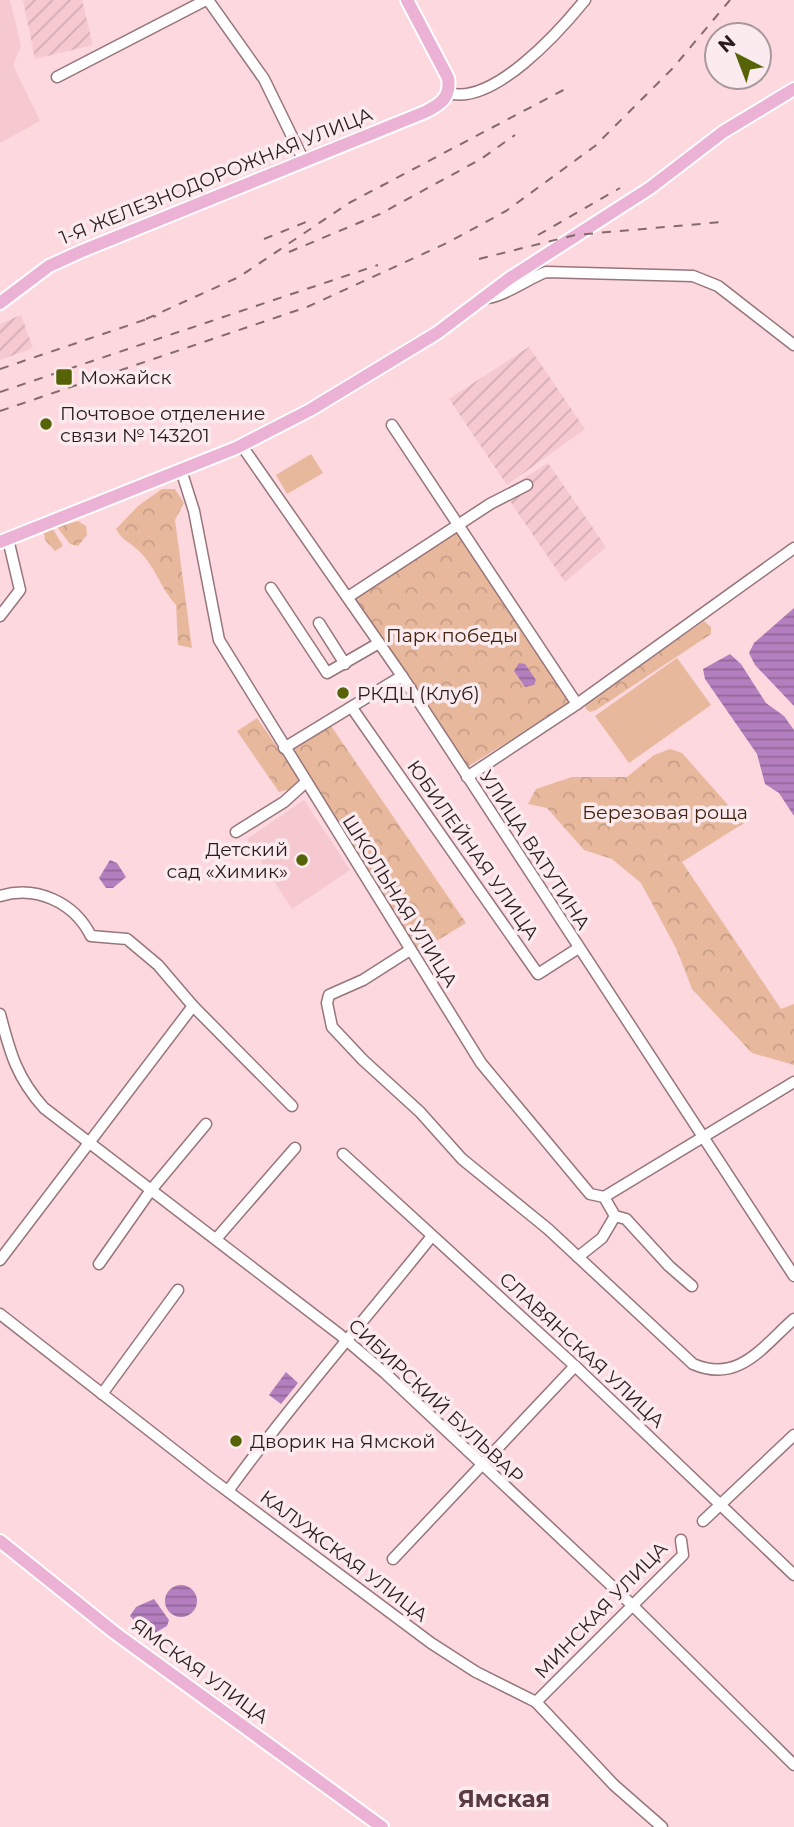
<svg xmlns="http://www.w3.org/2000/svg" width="794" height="1827" viewBox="0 0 794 1827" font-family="Montserrat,sans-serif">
<defs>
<pattern id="industrial-furrows" width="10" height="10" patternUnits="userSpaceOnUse" patternTransform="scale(1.75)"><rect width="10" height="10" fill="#f6c9d1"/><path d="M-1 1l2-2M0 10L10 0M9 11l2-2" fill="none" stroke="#d3acb3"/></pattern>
<pattern id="forest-crowns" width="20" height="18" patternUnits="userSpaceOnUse" patternTransform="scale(1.75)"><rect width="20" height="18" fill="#e8b89d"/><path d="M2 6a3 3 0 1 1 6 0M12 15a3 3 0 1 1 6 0" fill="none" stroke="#c79e87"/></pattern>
<pattern id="water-rules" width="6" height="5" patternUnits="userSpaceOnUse" patternTransform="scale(1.75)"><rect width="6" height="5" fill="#b47fbe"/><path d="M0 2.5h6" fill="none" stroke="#92679a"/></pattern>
</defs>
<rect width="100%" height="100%" fill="#fdd8de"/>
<g fill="#f6c9d1">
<polygon points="0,0 10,0 21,46 13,65 40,121 0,143"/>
<polygon points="304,800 350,870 292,909 247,839"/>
</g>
<g fill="url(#industrial-furrows)">
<polygon points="23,0 82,0 93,45 35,59"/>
<polygon points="21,315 33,348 0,360 0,324"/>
<polygon points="529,347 585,429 507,485 449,399"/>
<polygon points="548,463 606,547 565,582 503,491"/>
</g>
<g fill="#e8b89d">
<polygon points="311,454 323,473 287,494 276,475"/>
<polygon points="677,658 711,705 629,763 595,716"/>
</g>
<g fill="url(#forest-crowns)">
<path d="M162 489H175L184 503 175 520 192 648 178 645 176 605C161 589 156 568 140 552 132 543 122 541 116 529L138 506Z"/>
<polygon points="78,521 86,526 87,535 78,546 70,544 57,527"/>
<polygon points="53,529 63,546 55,551 45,540 44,533"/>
<polygon points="459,531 572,703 467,767 353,598"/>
<polygon points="704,621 711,627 711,634 596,710 590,712 586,709 585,704"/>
<polygon points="257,718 300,780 291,789 279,792 237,731"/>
<polygon points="329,723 466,923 415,954 285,748"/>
<polygon points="670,749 682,753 744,823 682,862 781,1009 794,1004 794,1065 752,1053 692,989 677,950 641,883 612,859 584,850 547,808 528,804 536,789 572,777 627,777 654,755"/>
</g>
<g fill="url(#water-rules)">
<polygon points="794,608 794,706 755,665 749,653 754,643"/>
<polygon points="730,654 741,664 766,703 784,716 794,730 794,816 779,793 765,784 757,754 705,679 703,669"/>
<polygon points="519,663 525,664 536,680 534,685 525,687 514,671"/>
<polygon points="110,860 117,863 126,877 113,888 106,888 99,878"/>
<polygon points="286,1372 298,1383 281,1404 269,1395"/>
<circle cx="181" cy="1601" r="16"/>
<polygon points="154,1599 169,1620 167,1626 153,1634 145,1632 130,1616 136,1607"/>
</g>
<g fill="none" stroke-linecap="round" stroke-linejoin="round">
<g stroke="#96757b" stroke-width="13">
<g id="minor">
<polyline points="208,0 264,79 303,159"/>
<polyline points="57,77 206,0"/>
<path d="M448 93C493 106 559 32 585 0"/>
<path d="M484 298C500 299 527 279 546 272L693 276 718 286 794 345"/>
<polyline points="392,425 577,704"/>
<polyline points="242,446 402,676 794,1276"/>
<polyline points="181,470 194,511 219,640 481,1063 590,1194 604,1197 615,1216 626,1219 669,1266 692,1286"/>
<polyline points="271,588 327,673 379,643"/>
<polyline points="348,597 490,504 527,485"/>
<polyline points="0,616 20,590 8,539"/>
<polyline points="319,623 345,664"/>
<polyline points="352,708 538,974 577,949"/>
<polyline points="284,748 402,676"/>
<polyline points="467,777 577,704 794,548"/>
<polyline points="236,832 284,802 305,783"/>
<path d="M0 896C36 885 74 902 91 936L127 939 158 965 193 1006 292 1106"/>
<path d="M410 950 363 980 329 995 327 1003 332 1027 363 1060 420 1112 462 1159 548 1229 693 1364C739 1384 763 1346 794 1319"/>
<path d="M0 1014C10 1053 17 1078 44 1108L339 1334 385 1373 631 1604 794 1765"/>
<polyline points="343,1154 575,1366 794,1575"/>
<polyline points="604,1197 794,1082"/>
<polyline points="216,1239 295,1148"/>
<polyline points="578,1257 602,1238 615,1216"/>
<polyline points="0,1260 193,1006"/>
<polyline points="99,1264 151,1190 206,1124"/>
<polyline points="0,1314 210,1478 431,1643 476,1672 536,1702 614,1785 662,1827"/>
<polyline points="102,1394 178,1290"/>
<path d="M228 1491C292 1403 364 1321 432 1236"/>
<polyline points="703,1521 794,1435"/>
<polyline points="393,1559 575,1366"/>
<polyline points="536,1702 683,1555 681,1540"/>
</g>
</g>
<g stroke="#fff" stroke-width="16">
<g id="major">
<path d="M0 303 49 266 82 251 425 112C441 104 451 97 448 78L407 0"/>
<polyline points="0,542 236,448 310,410 437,333 510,278 650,188 723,132 794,89"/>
<polyline points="0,1541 115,1633 382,1827"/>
</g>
</g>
<use href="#minor" stroke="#fff" stroke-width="10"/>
<use href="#major" stroke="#ebb2d5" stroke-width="12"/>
<g stroke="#826a6f" stroke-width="2" stroke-dasharray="9 9" stroke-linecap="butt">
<polyline points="538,235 620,188"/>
<polyline points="264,239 311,220"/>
<polyline points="289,252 380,214 481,159 515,135"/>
<polyline points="479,259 575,235 722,222"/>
<polyline points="146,319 239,277 349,203 571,86"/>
<polyline points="0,369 156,316"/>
<polyline points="0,392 378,265"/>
<polyline points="0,411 307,307 447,243 506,211 595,146 673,68 730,0"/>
</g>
</g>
<g fill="#556306" stroke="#fbebee" stroke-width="2.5">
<rect x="55" y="368" width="18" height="18" rx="3.5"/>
<circle cx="46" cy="424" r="7"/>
<circle cx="343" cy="693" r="7"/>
<circle cx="302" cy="860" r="7"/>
<circle cx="236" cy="1441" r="7"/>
</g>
<g text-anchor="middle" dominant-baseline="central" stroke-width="7" stroke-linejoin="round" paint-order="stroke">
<g font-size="19" fill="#291c1f" stroke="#fbebee">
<text transform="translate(216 176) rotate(-22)">1-Я ЖЕЛЕЗНОДОРОЖНАЯ УЛИЦА</text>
<text transform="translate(473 850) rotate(55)">ЮБИЛЕЙНАЯ УЛИЦА</text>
<text transform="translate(535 850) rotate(57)">УЛИЦА ВАТУТИНА</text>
<text transform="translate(400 901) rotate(58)">ШКОЛЬНАЯ УЛИЦА</text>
<text transform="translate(582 1350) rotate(43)">СЛАВЯНСКАЯ УЛИЦА</text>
<text transform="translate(436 1401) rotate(43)">СИБИРСКИЙ БУЛЬВАР</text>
<text transform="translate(344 1556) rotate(37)">КАЛУЖСКАЯ УЛИЦА</text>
<text transform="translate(601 1610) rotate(-46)">МИНСКАЯ УЛИЦА</text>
<text transform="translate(200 1671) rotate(36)">ЯМСКАЯ УЛИЦА</text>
</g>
<g font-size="19" fill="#291c1f" stroke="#fbebee" text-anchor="start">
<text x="80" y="377">Можайск</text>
<text x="60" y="413">Почтовое отделение<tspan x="60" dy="22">связи № 143201</tspan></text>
<text x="357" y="693">РКДЦ (Клуб)</text>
<text x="288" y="849" text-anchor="end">Детский<tspan x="288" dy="22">сад «Химик»</tspan></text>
<text x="250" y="1441">Дворик на Ямской</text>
</g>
<g font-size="19" fill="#442512" stroke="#fbebee">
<text x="452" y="635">Парк победы</text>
<text x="665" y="812">Березовая роща</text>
</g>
<g font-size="23" font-weight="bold" fill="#593b41" stroke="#fbebee">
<text x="504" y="1799">Ямская</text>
</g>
</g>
<g transform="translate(738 56) rotate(318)"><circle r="33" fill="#fbebee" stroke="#a7989b" stroke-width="2"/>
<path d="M0-5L12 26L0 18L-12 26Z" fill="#556306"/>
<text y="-10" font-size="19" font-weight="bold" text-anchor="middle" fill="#291c1f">N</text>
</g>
</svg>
